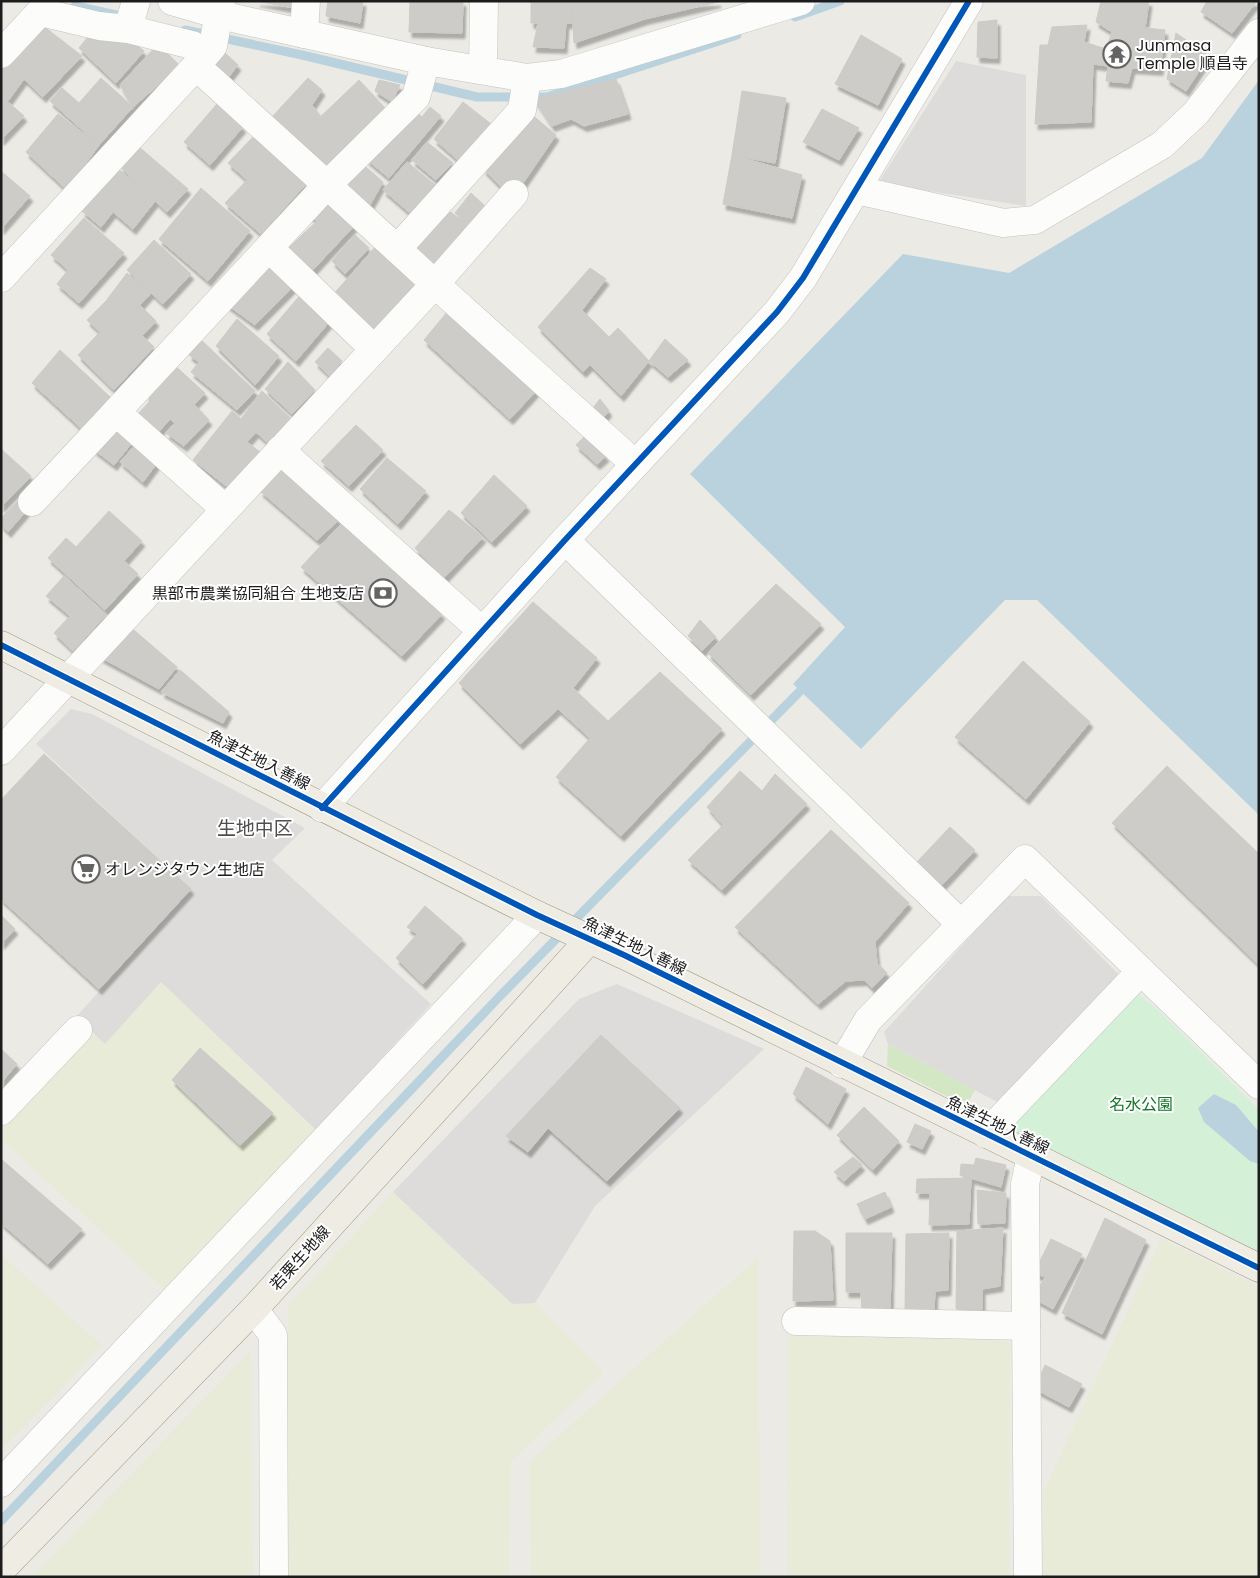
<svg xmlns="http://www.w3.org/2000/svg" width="1260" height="1578" viewBox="0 0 1260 1578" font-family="Poppins,'Noto Sans JP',sans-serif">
<defs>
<filter id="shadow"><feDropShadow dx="3" dy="5.5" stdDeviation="1" flood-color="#0004"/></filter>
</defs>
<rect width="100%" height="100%" fill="#ebeae5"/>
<g fill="#e8ebd8">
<polygon points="161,982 316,1130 164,1289 1,1139 1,1131 92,1032 105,1044"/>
<polygon points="393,1192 511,1304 535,1303 604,1372 511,1461 509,1577 289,1577 288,1306"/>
<polygon points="1161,1239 1259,1287 1259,1577 1043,1577 1042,1496"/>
<polygon points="1,1255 102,1346 1,1450"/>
<polygon points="758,1258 760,1577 531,1577 529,1463"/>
<polygon points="788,1335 1010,1341 1009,1577 787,1577"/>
<polygon points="251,1351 253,1577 32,1577"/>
</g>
<polygon fill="#d4e7c5" points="888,1044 975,1090 966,1106 887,1066"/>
<polygon fill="#d4f1d7" points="1135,991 1158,1010 1259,1110 1259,1251 1007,1128"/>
<g fill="#dddcda">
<polygon points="956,61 1026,75 1026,206 878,183"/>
<polygon points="71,709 92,714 305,828 272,860 431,1004 316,1130 161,982 105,1044 76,1017 191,889 36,744"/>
<polygon points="1007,896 1041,896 1135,991 1020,1114 888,1044 884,1032"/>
<polygon points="617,984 764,1049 595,1206 535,1303 512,1304 393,1192 579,999"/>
</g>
<g fill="#bad2dd">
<polygon points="1259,80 1259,815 1037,600 1005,600 861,749 793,684 845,627 690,474 903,254 1009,273 1202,158"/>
<polygon points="1214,1094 1236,1105 1259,1132 1259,1164 1250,1161 1204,1122 1198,1108"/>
</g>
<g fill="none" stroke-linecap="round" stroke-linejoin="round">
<g stroke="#bad2dd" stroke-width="9">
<polyline points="75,6 116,15"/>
<polyline points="795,17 840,1"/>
<polyline points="185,30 302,55 477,97 547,97 737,35"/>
<polyline points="1,1521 501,995 808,683"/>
</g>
</g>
<g fill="#cdccc8" stroke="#cecbc7" filter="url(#shadow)">
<polygon points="257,1 295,1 294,8"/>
<polygon points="328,1 363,1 360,23 326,16"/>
<polygon points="410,1 463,1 462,33 409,32"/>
<polygon points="531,1 571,1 572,23 531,23"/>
<polygon points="571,1 644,1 645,19 574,43"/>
<polygon points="644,1 718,1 718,2 645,19"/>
<polygon points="1101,1 1149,1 1145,28 1165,30 1160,70 1132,68 1128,83 1106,81 1108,66 1093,64 1091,122 1035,124 1040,45 1048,45 1052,27 1087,25 1084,42 1106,49 1112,32 1096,22"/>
<polygon points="1207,1 1257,1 1232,33 1201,12"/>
<polygon points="997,20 997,58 977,57 978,22"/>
<polygon points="538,23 566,23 564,48 533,47"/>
<polygon points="42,25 82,56 43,97 7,63"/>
<polygon points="91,33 129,39 144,51 116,83 79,48"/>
<polygon points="1176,33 1209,56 1186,91 1167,79"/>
<polygon points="861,35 902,59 878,105 835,84"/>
<polygon points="158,44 180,66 133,107 120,85"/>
<polygon points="224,52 238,65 224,83 210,68"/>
<polygon points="7,63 24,79 8,101 1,95 1,68"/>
<polygon points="101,78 133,107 99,145 50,101 62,88 79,103"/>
<polygon points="308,78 322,90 312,105 321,117 293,143 271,118"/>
<polygon points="616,79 628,114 584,126 571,119 552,126 534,99"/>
<polygon points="359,80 385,108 322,170 293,143"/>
<polygon points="379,80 400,85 392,102 375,91"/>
<polygon points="742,91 786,98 775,163 732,155"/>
<polygon points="1,96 24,116 1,140"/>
<polygon points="463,102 491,124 458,160 434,139"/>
<polygon points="217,104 243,127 210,165 184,142"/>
<polygon points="410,107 422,117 430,107 441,116 389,178 366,159"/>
<polygon points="822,109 859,128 839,160 803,142"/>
<polygon points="58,114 99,145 67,190 26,152"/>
<polygon points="531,114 556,135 519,189 504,190 483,169"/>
<polygon points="254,136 273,153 247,180 228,163"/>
<polygon points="427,142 453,163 436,180 412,160"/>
<polygon points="138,146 188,189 167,212 120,167"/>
<polygon points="273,153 306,184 261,234 225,203"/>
<polygon points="732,155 802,175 792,218 723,204"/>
<polygon points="359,161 383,182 366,212 336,189"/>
<polygon points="407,162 435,185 410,213 383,190"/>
<polygon points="117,168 156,200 133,229 113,212 101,227 82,211"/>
<polygon points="1,171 30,196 1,229"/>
<polygon points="201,188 250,231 208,281 159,239"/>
<polygon points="471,193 488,209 470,227 455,213"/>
<polygon points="323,195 354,226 310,273 284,252 317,221 309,215"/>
<polygon points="443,206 470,227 433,265 409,244"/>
<polygon points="84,218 124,253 79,303 57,284 68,270 51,255"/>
<polygon points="355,235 369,248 345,274 332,261"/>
<polygon points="154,240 191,274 163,304 127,270"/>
<polygon points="376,246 417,282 371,332 332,296"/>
<polygon points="264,260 294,286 255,325 226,304"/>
<polygon points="590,268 606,279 582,310 609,337 618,328 649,361 621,396 590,365 583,372 538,327"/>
<polygon points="127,273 151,293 126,320 106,301"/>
<polygon points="302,293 331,320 296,361 267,334"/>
<polygon points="106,301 154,347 114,390 78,355 100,332 87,320"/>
<polygon points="140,305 156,321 143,335 126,320"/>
<polygon points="448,311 536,391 510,419 424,340"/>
<polygon points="237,319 279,356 255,385 216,346"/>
<polygon points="199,338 255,391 237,410 191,372 199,362 189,355"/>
<polygon points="665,339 688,360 668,377 649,361"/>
<polygon points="328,348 342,361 330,376 315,362"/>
<polygon points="60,350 110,397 83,430 32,383"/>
<polygon points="288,362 315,390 292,414 265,389"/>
<polygon points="173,364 205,393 175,424 146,395"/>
<polygon points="262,391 292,420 267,442 241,419"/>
<polygon points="600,399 609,411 599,422 590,412"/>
<polygon points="151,400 170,419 157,434 138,414"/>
<polygon points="194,404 209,420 184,446 166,433"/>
<polygon points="232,411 256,432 247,442 260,452 230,489 193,460"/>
<polygon points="118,423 136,438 114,465 93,449"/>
<polygon points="356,425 383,450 349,486 321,461"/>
<polygon points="585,436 606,456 597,464 576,445"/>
<polygon points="136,444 157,463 143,482 120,462"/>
<polygon points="1,449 31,476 1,507"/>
<polygon points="387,458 426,491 398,524 360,489"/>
<polygon points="283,467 339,520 317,540 260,491"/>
<polygon points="494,475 527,506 492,542 461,513"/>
<polygon points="19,500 27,510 8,532 1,525 1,518"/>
<polygon points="449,510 483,537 444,578 415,548"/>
<polygon points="109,511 142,541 124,561 138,574 105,610 48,558 66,538 76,547"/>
<polygon points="342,523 442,614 402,656 301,567"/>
<polygon points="64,576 106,615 73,651 54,633 70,616 46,596"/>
<polygon points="776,584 821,624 751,695 708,653"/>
<polygon points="533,602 597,658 573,688 608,721 660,672 722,729 621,836 556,777 590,738 558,709 520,744 459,683"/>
<polygon points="700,620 716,637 702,651 688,636"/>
<polygon points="129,626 177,667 159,689 100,657"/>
<polygon points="1023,661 1090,722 1026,799 955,737"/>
<polygon points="180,670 229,712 223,723 161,692"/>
<polygon points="44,754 191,889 99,989 1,899 1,800"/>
<polygon points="1167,766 1259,854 1259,965 1112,823"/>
<polygon points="740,771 762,791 775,774 807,804 722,890 688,860 723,825 707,807"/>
<polygon points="950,827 975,850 942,885 916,863"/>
<polygon points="831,830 909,903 875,942 877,963 887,973 872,988 864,980 846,981 818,1004 735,927"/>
<polygon points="425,906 463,939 423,984 396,958 417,934 407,927"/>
<polygon points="1,915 15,929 1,944"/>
<polygon points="601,1035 680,1108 607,1181 548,1128 528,1152 506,1136"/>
<polygon points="200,1048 273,1113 240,1145 172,1080"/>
<polygon points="1,1049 17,1064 1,1083"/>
<polygon points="806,1067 846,1089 828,1124 793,1094"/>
<polygon points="864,1107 899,1141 873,1170 837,1135"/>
<polygon points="915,1124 931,1131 922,1149 907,1142"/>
<polygon points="853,1157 862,1165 844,1181 834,1172"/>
<polygon points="976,1158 1006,1165 1001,1187 960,1175 961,1164 974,1165"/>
<polygon points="1,1159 82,1229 48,1264 1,1223"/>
<polygon points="971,1178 969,1224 929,1225 930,1193 916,1193 917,1179"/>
<polygon points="977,1190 1006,1193 1005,1223 978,1224"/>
<polygon points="885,1192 891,1207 865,1219 857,1204"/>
<polygon points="1105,1218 1146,1240 1102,1334 1062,1313"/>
<polygon points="1003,1228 1000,1286 982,1289 982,1310 956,1309 957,1231"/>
<polygon points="794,1231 815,1231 830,1241 833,1300 793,1301"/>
<polygon points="846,1233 892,1233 890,1313 862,1312 861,1292 846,1292"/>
<polygon points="949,1233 948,1290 935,1291 934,1311 905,1311 906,1234"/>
<polygon points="1051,1239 1082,1254 1053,1309 1033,1298 1045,1277 1034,1273"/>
<polygon points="1045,1365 1082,1384 1069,1407 1035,1389"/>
</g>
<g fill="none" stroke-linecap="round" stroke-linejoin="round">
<g stroke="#c3c3c1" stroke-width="29">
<g id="minor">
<polyline points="172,1 220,15 426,61 527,78 561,74 801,1"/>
<polyline points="221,1 213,46 196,66 327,185 116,412 225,509"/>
<polyline points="128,29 192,45 206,53"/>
<polyline points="304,34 306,1"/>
<polyline points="1,54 40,12 99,26 128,29 136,1"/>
<polyline points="483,70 484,1"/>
<polyline points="857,190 1003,223 1035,220 1162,145 1196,113 1259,33"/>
<polyline points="514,194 435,284 635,464"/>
<polyline points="269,248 374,349"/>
<polyline points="397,249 327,185 416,97 426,61"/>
<polyline points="1,278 196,66"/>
<polyline points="280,450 482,631"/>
<polyline points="32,502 116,412"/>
<polyline points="565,540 961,924"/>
<polyline points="1,751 435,284 397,249 522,110 527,78"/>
<polyline points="322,808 565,540 777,312 803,278 969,1"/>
<polyline points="842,1064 868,1020 1025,859 1259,1085"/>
<polyline points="1,1111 78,1030"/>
<polyline points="986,1134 1141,971"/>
<polyline points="254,1309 273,1335 274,1577"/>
<polyline points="796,1321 1026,1326"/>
<polyline points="1,1483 537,915"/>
<polyline points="1028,1577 1025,1184 1031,1156"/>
</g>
</g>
<g stroke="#a09a83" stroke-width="29">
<g id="major">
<polyline points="1,645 537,915 624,955 1259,1268"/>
<polyline points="1,1570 254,1309 590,939"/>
</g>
</g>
<use href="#minor" stroke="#fcfcfb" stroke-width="28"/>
<use href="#major" stroke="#efece4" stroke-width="28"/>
<g stroke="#fff" stroke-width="9">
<g id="cycleway">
<polyline points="1,645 537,915 624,955 1259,1268"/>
<polyline points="322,808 565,540 777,312 803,278 969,1"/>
</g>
</g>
<use href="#cycleway" stroke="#0057b8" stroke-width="6"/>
</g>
<defs>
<g id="temple-ring" transform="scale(1.4375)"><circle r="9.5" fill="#fff" stroke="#646462" stroke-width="1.5"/><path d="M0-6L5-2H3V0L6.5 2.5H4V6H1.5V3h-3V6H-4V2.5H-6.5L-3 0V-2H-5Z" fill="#646462"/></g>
<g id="bank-ring" transform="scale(1.4375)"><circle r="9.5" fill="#fff" stroke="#646462" stroke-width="1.5"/><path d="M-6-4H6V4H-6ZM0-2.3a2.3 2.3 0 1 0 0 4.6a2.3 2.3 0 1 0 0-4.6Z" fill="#646462"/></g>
<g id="supermarket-ring" transform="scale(1.4375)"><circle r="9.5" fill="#fff" stroke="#646462" stroke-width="1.5"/><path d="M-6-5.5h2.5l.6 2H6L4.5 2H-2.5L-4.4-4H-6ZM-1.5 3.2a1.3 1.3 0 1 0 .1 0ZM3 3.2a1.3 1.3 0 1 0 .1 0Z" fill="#646462"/></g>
</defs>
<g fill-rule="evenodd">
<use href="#temple-ring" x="1117" y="54"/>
<use href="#bank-ring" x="383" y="593"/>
<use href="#supermarket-ring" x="86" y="869"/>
</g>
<g text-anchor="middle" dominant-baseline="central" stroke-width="4" stroke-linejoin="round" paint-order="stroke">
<g font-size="16" fill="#1c1c1c" stroke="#fff" text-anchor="start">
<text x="1136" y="45">Junmasa<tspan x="1136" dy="18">Temple 順昌寺</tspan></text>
<text x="364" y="593" text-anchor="end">黒部市農業協同組合 生地支店</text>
<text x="105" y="869">オレンジタウン生地店</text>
</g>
<g font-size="16" fill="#1c1c1c" stroke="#fff">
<text transform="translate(259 760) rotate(27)">魚津生地入善線</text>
<text transform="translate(635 946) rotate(26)">魚津生地入善線</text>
<text transform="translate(998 1125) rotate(26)">魚津生地入善線</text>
<text transform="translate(300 1258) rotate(-48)">若栗生地線</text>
</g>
<g font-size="16" fill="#117424" stroke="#fff">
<text x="1141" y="1104">名水公園</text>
</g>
<g font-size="19" fill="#4f4f4f" stroke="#fff">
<text x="255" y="828">生地中区</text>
</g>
</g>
<rect width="1260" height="1578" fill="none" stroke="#1c1c1c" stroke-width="5"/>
</svg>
